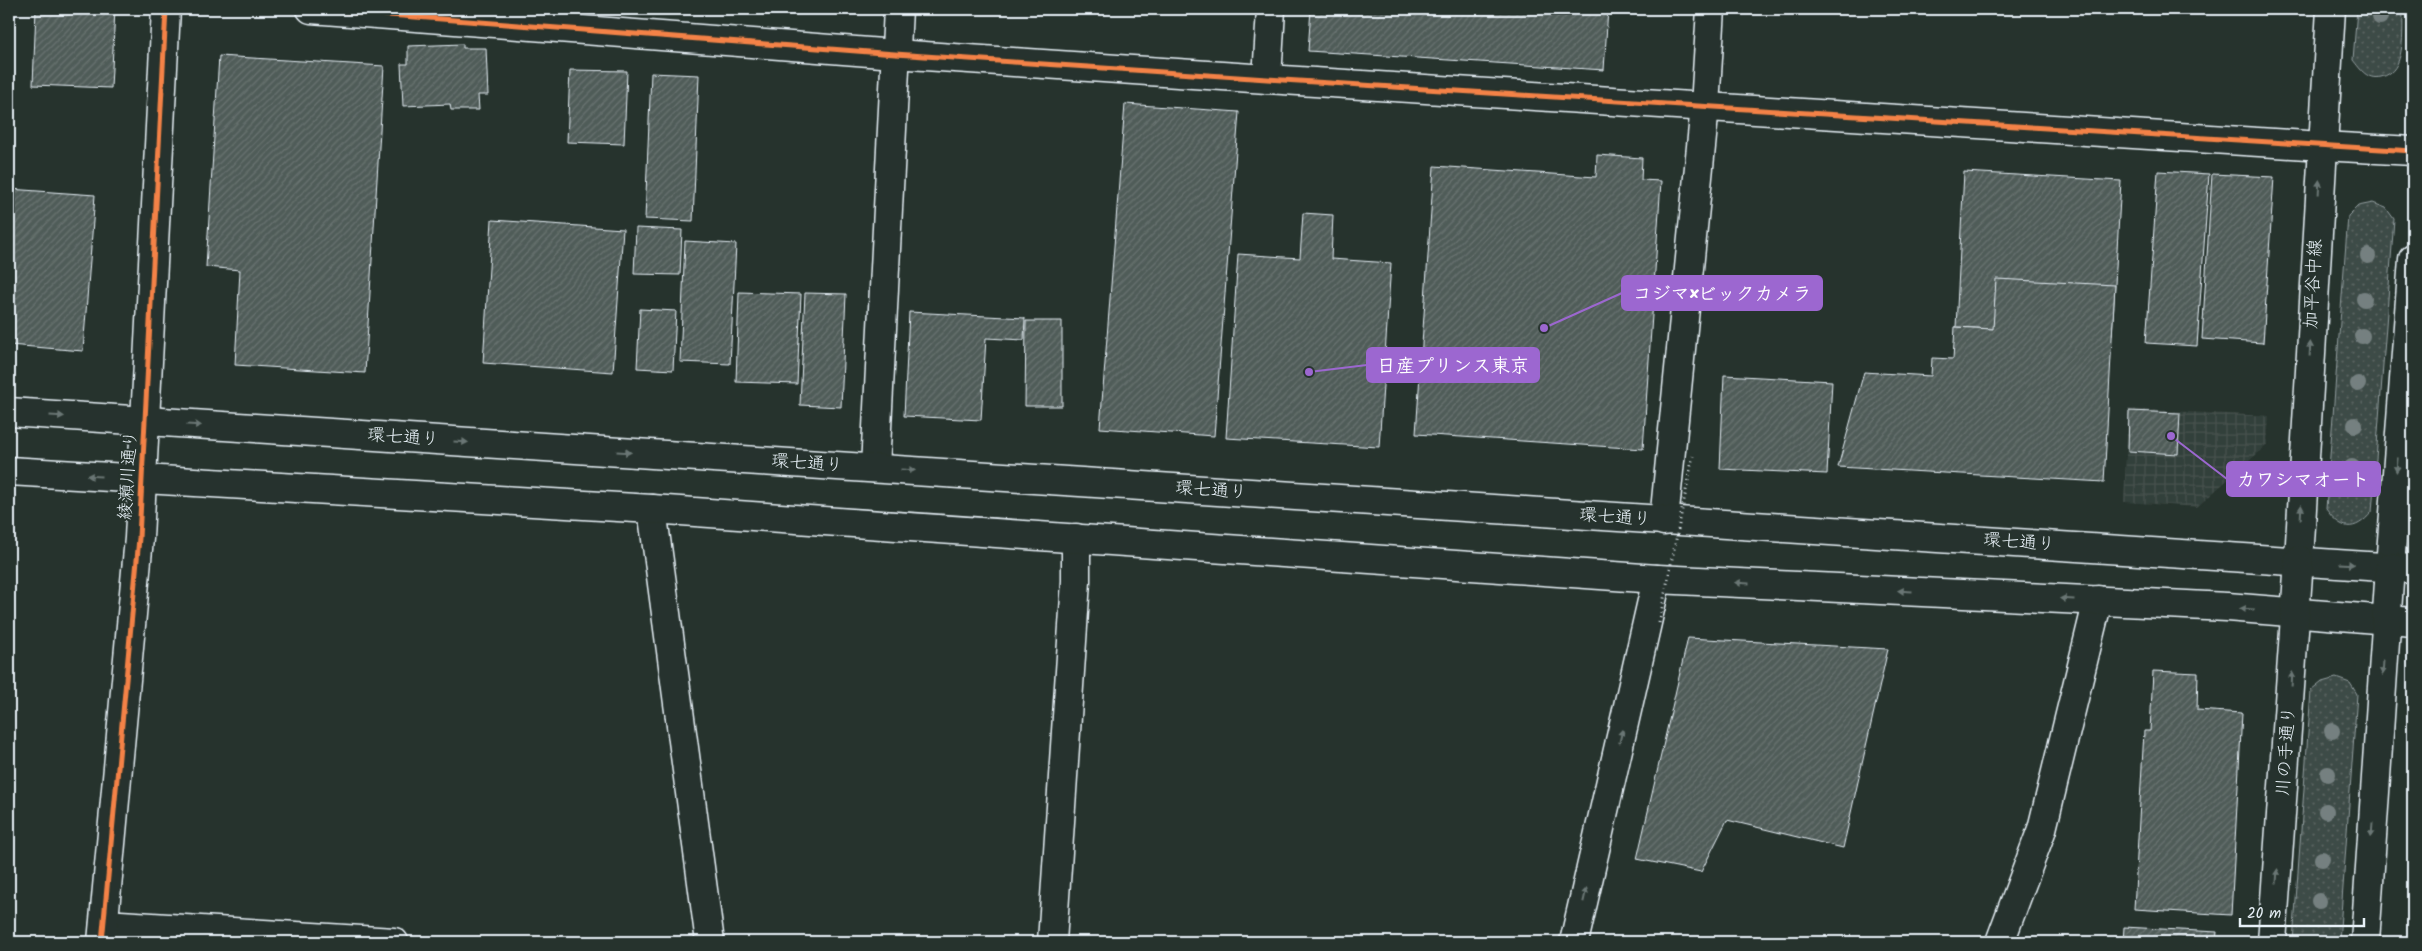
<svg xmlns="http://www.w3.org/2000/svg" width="2422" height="951" viewBox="0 0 2422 951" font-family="Kalam,'Klee One',sans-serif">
<defs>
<pattern id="industrial-grid" width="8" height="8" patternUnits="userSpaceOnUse" patternTransform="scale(1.25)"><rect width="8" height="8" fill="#333f3a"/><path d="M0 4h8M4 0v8" fill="none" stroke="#47524e"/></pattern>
<pattern id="green-dots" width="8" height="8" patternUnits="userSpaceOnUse" patternTransform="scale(1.25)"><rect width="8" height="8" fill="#3e4b47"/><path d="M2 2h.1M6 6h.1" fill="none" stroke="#5a6562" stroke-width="1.8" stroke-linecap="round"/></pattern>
<pattern id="building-hatch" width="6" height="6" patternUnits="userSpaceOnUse" patternTransform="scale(1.25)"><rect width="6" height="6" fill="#505c59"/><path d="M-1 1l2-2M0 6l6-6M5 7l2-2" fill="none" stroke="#697472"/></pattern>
</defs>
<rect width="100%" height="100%" fill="#26332d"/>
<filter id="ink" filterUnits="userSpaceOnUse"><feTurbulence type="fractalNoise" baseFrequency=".02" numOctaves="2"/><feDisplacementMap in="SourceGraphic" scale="10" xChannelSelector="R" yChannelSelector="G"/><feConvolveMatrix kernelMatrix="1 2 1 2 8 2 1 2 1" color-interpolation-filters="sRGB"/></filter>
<g filter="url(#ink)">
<polygon fill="url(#industrial-grid)" points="2128,409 2269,416 2267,445 2197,507 2124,502"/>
<g fill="url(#green-dots)" stroke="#939ea0">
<path d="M2357 9H2403C2402 30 2407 72 2381 77 2367 80 2361 70 2353 60Z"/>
<path d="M2373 203 2386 208 2394 219 2372 512C2354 533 2341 530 2326 509L2348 216 2358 206Z"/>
<polygon points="2336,678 2350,683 2357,694 2339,942 2293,942 2311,691 2322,682"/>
</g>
<g fill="url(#building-hatch)" stroke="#e8f1f8">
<polygon points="36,9 115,9 111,88 33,85"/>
<polygon points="1311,9 1608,9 1604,70 1308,51"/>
<polygon points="463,44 463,48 486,48 488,95 478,95 479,110 451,110 450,104 403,106 401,64 408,64 408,46"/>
<polygon points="219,56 384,66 365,373 235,365 240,270 206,267"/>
<polygon points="570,70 627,71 624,144 567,142"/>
<polygon points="651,73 699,75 693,221 645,219"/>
<polygon points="1125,104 1239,112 1214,436 1100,428"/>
<polygon points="1597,155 1642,158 1641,180 1661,181 1643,449 1416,434 1434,166 1596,177"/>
<polygon points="2158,171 2209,174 2197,346 2146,343"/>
<polygon points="1964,172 2121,181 2112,336 1956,327"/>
<polygon points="2212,174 2274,177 2263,343 2202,339"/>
<polygon points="9,189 95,195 83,351 9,345"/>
<polygon points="1303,213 1333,215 1331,259 1391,263 1379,447 1226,438 1238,254 1300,258"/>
<polygon points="492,220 623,229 613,372 483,363"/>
<polygon points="636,228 682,230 680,275 634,274"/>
<polygon points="685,241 736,244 730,364 680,362"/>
<polygon points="1996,279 2115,285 2104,482 1838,467 1864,372 1931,376 1932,358 1953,359 1955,327 1993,329"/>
<polygon points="739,292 801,294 797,384 736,382"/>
<polygon points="805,293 846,294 841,407 800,405"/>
<polygon points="640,309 676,311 673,370 637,368"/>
<polygon points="909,312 1025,318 1024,340 986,338 981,420 904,416"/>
<polygon points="1026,321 1062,321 1062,406 1025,406"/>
<polygon points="1724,375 1832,381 1827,474 1720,469"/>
<polygon points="2129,411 2180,413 2178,454 2128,451"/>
<polygon points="1688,638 1888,649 1843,848 1727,820 1701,872 1637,859"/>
<polygon points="2153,671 2198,673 2197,710 2242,713 2231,915 2134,909 2144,731 2150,731"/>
<polygon points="2124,927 2217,932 2216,942 2123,942"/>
</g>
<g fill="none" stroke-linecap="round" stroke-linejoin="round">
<g stroke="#e8f1f8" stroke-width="31">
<g id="street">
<polyline points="311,9 895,54 1267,79 2322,146"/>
<polyline points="1267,79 1271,9"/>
<polyline points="875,468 898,9"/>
<polyline points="652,509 710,942"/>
<polyline points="104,924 394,942"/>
<polyline points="1052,942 1076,581 1076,538"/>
<polyline points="1574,942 1657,579"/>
<polyline points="2000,942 2042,829 2098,600"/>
</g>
</g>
<g stroke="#e8f1f8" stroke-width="31">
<g id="secondary">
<polyline points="2322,146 2413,151"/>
<polyline points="1664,521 1705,106 1711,9"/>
<polyline points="2299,560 2331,9"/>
<polyline points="2390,567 2413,259"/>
<polyline points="102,942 139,538 166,9"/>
</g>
</g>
<g stroke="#e8f1f8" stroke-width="31">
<g id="primary">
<polyline points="9,412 2413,569"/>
<polyline points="9,471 652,509 1657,579 2227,607 2413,622"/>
<polyline points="2272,942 2299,560"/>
<polyline points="2365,942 2390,567"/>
</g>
</g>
<use href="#street" stroke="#26332d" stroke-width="28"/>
<use href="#secondary" stroke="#26332d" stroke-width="28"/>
<use href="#primary" stroke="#26332d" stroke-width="28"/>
<polyline stroke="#e8f1f8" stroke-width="3" stroke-dasharray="1 4" stroke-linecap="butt" points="1659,623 1693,456"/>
<g stroke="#26332d" stroke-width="8">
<g id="cycleway">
<polyline points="311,9 895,54 1267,79 2413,151"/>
<polyline points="102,942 139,538 166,9"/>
</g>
</g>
<use href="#cycleway" stroke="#f48246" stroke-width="5"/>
</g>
<g fill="#758080">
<circle cx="2380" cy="17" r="8"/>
<circle cx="2368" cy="256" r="8"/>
<circle cx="2364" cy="299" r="8"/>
<circle cx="2362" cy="336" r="8"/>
<circle cx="2358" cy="384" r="8"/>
<circle cx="2355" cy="425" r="8"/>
<circle cx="2352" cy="467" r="8"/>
<circle cx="2332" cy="731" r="8"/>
<circle cx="2328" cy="774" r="8"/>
<circle cx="2326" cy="811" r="8"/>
<circle cx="2322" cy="859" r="8"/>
<circle cx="2319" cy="901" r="8"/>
</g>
<defs><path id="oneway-solid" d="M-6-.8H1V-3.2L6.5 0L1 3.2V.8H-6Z" transform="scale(1.25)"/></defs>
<g fill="#6a7674">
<use href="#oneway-solid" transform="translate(2319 187) rotate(-87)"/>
<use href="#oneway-solid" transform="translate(2310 349) rotate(-87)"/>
<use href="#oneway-solid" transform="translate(57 416) rotate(4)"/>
<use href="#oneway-solid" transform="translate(194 425) rotate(4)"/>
<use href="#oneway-solid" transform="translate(461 442) rotate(4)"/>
<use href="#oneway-solid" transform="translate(624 452) rotate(4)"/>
<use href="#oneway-solid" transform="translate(2397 465) rotate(95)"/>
<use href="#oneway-solid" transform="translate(908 470) rotate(4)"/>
<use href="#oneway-solid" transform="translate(94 476) rotate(-177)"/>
<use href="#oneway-solid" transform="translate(2301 512) rotate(-87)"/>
<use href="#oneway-solid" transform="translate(2347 564) rotate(4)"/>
<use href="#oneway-solid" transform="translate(1742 583) rotate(-177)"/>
<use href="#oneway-solid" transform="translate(1905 591) rotate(-177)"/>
<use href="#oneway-solid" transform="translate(2067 599) rotate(-177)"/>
<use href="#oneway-solid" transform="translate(2247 609) rotate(-176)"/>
<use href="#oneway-solid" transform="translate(2383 668) rotate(94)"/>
<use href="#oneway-solid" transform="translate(2292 679) rotate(-87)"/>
<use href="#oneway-solid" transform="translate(1621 736) rotate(-77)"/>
<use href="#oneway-solid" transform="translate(2372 830) rotate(94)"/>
<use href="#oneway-solid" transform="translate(2277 876) rotate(-86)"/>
<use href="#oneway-solid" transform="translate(1585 895) rotate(-77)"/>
</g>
</g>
<g text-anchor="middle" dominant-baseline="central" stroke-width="4" stroke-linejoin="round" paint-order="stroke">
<g font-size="18" fill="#e8f1f8" stroke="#26332d">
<text transform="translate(2314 284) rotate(-87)">加平谷中線</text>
<text transform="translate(403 438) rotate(4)">環七通り</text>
<text transform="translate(807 464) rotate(4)">環七通り</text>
<text transform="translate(129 475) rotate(-86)">綾瀬川通り</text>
<text transform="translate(1211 491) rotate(4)">環七通り</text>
<text transform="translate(1615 518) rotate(4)">環七通り</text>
<text transform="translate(2019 543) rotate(4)">環七通り</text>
<text transform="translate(2287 751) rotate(-86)">川の手通り</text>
</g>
</g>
<path fill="none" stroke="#9c67d0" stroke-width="2" d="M1544 328L1622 293M1309 372L1367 365M2171 436L2227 479"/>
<g fill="#9c67d0" stroke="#26332d" stroke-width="2">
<circle cx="1544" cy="328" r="5"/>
<circle cx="1309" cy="372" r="5"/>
<circle cx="2171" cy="436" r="5"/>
</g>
<g fill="#9c67d0" stroke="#9c67d0" stroke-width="2">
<rect x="1622" y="276" width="200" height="34" rx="5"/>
<rect x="1367" y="348" width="172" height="34" rx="5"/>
<rect x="2227" y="462" width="153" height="34" rx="5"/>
</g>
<g font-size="19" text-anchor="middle" font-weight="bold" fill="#fff">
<text x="1722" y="300">コジマ×ビックカメラ</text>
<text x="1453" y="372">日産プリンス東京</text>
<text x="2303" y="486">カワシマオート</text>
</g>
<rect width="2422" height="951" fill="none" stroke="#26332d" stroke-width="30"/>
<rect x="15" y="15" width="2392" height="921" fill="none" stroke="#e8f1f8" stroke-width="2" filter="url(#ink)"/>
<path d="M2240 918v8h124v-8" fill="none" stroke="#e8f1f8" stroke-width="2.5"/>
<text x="2247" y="918" font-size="15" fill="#e8f1f8" stroke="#26332d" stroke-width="4" paint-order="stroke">20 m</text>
</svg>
